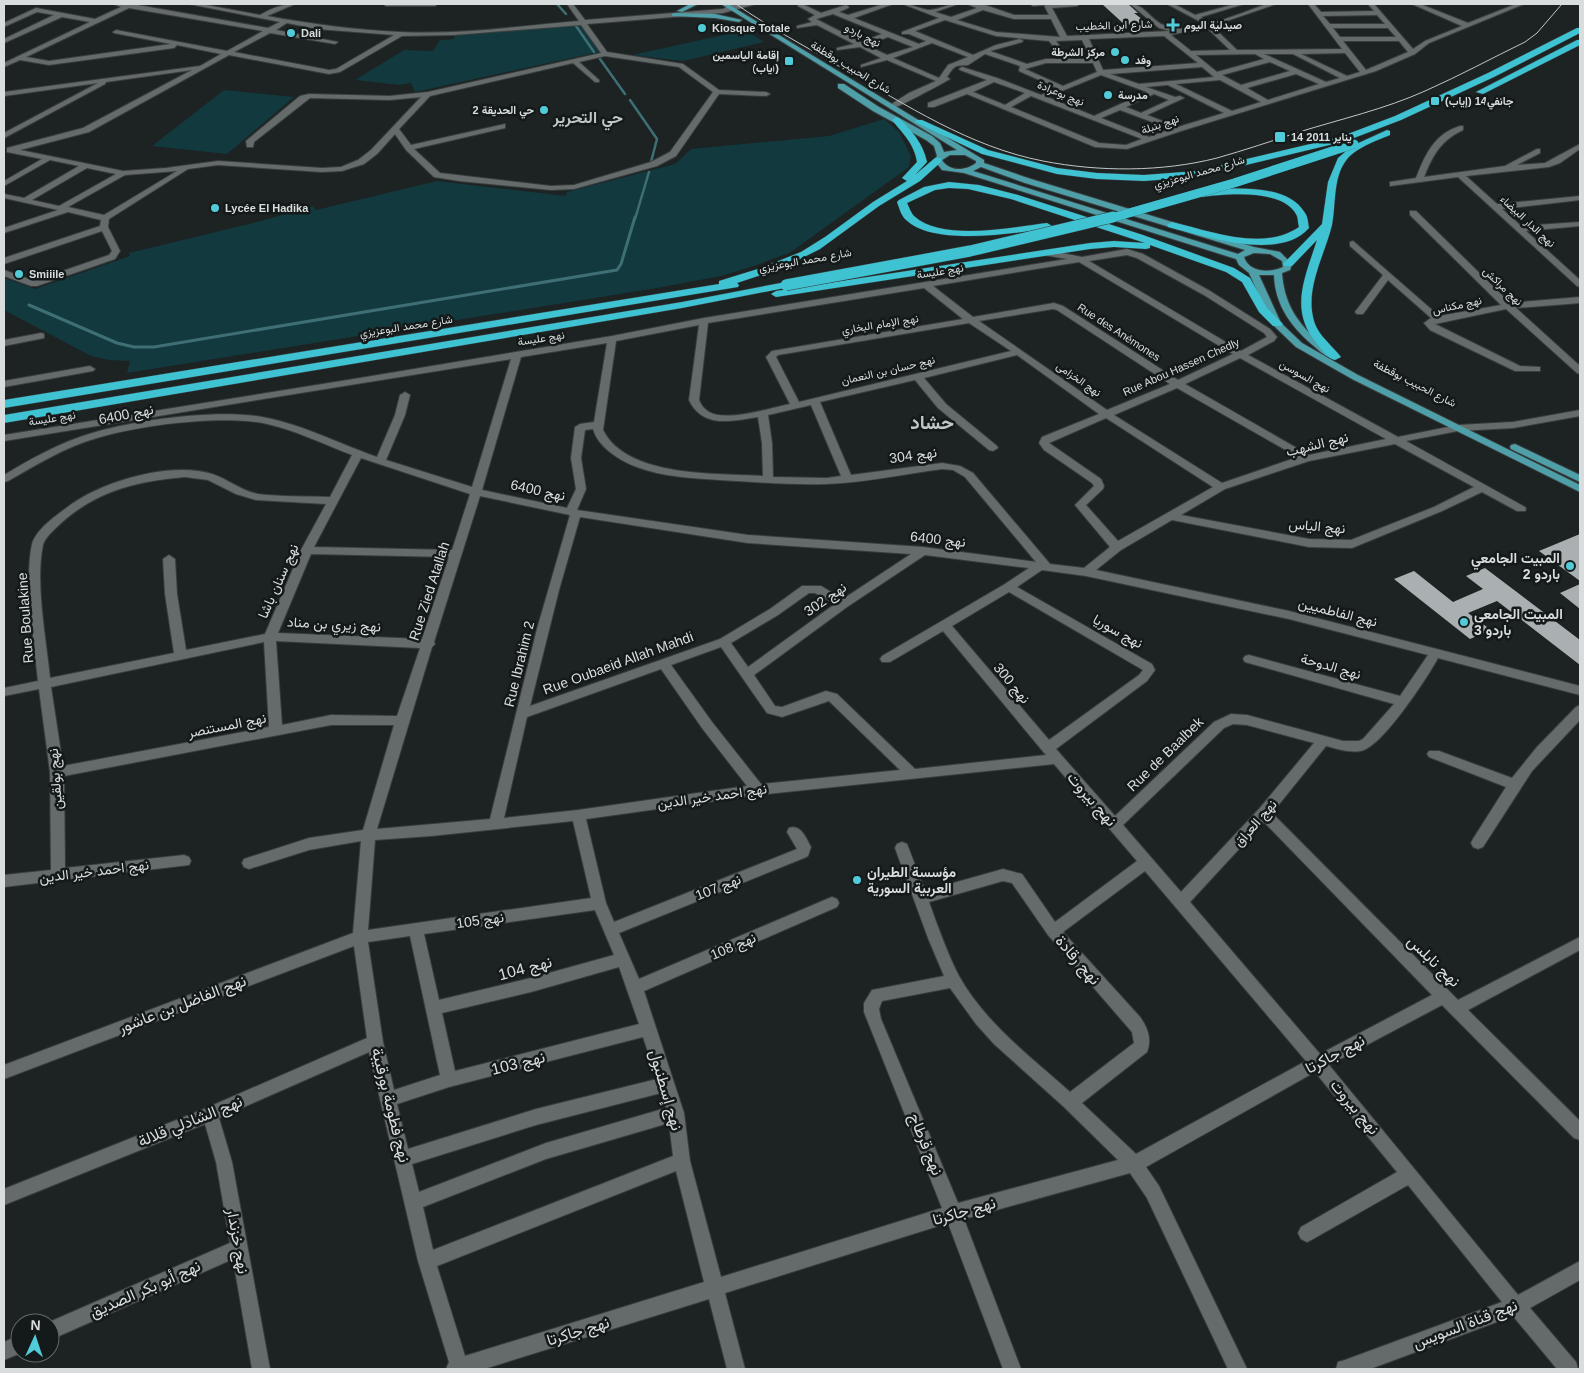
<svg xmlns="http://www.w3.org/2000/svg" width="1584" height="1373" viewBox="0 0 1584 1373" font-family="Helvetica,Vazirmatn,sans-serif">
<rect width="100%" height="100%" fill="#1d2222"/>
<g fill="#12393e">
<polygon points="581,25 599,52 415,92 411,83 399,85 355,80 404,50 433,51 440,40 454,39 455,34"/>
<polygon points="746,30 764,42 683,61 632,55"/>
<polygon points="224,90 294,97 227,154 152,146"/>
<polygon points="884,119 899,132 911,156 909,167 791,252 754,266 721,276 657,288 127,373 130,361 109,360 91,356 4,310 4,278 35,289 130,256 129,253 265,220 313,206 316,210 437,181 566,196 567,192 675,164 691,149 829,136"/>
</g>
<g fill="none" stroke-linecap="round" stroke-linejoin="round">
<g stroke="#3e6f75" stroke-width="2.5">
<polyline points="557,4 566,14"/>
<polyline points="576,26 594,52"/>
<polyline points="600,59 625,94"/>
<polyline points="630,100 657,139 651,162"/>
<polyline points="635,219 649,172"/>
</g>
<polyline stroke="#3e6f75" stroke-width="3" points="29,305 117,343 134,347 154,347 617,270 621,264 635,217"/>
</g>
<g fill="#aab0b1">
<polygon points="1102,4 1128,4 1138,13 1134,13 1147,23 1125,25"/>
<polygon points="1580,534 1580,581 1539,551"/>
<polygon points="1485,568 1580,640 1580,665 1497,601 1468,613 1491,630 1470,639 1394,579 1414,571 1453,602 1483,589 1466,576"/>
<polygon points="1580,584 1580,609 1560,593"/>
</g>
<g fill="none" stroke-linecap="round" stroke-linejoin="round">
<g stroke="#393d3e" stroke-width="2">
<g id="minor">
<path d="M114 4H132L268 28 280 22 189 4H201L260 15C272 8 282 4 295 4L267 16C311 24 355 30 400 32 459 35 520 26 579 21L567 4H573L585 20 723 9 730 5 756 4 723 13 587 24 607 52 683 64 719 90 766 92 770 94 766 96 719 94 676 156 657 166 574 189 551 190 459 181 434 177 406 150 395 134 377 154 364 164 342 171 322 172 218 165 188 169 109 219 108 227 120 251 115 259 37 286H31L4 276V270L34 281 109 255 112 251 102 231 4 264V258L100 226 101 220 68 212 4 233V228L58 210 4 198V194L24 198 79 166 50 160 4 186V181L42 159 7 152V148L83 128 192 70 106 82 105 84 4 138V133L98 83 4 96V92L200 66 221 54 177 45 174 48 49 65 20 60 4 67V63L90 22 62 17 4 43V39L54 15 37 12 6 26 4 27V23L36 8 95 19 121 7ZM129 8 263 31 227 51 116 30 113 32 114 33 171 44 49 61 26 57ZM287 23 317 29 394 35 336 69 329 70 234 52 270 33 335 44 338 42 276 30ZM581 25 601 53 428 92 390 96 309 94 300 96 246 141 247 147H253L254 142 310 98 390 100 421 97 371 150 358 160 341 167 322 168 218 161 166 168 123 171 20 150 89 132 229 55 329 74 340 72 402 36 454 35ZM605 56 679 67 713 92 670 152 651 162 574 185 551 186 440 173 414 149 505 128V124L411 145 399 129 430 96 573 63 595 82H599V80L579 62ZM87 168 116 174 59 206 32 200ZM177 171 104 215 68 207 125 175Z"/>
<polygon points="383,4 438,4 435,6 386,6"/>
<path d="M798 4H802L821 13 846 5 849 7 848 8 839 12 848 15 884 4H893L854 18 919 44 926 41 909 34H902V32L939 18 903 4C912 4 922 10 930 10 940 9 948 4 958 4L935 12 951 17 977 8 967 4 985 5 1014 15H1049L1044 5 1033 6 1030 4H1080L1077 6 1052 8 1067 36 1170 31 1159 28 1130 4C1145 4 1152 22 1166 26 1192 35 1240 13 1267 4H1276L1212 26 1237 50 1342 49 1308 4H1314L1321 12 1374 11 1368 4H1374L1413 49 1425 41 1462 26 1412 4H1420L1468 23 1516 4H1524L1429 43 1415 54 1376 71 1181 131 1127 149 1095 147 967 94 934 107H928V103L987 80 960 70 959 69 962 67 997 78 1041 95 1057 88 1019 71 1020 66 985 54 968 65C956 66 955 64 947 77L950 79 948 80C940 85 895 109 890 109V105L909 93 936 81 887 60 861 67V65L881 58 860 47 837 50V48L854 44 817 25 797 28V26L812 22 808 19 815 15 798 6ZM983 10 1014 19H1051L1060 37 996 32 957 20ZM833 14 882 34 861 42 816 19ZM1377 15 1385 24H1330L1323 16ZM945 20 996 36 1049 41 1063 59H1046L1027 64 990 51 1022 42 1023 41 1020 39 996 45 973 55 915 31ZM1206 27 1230 50 1191 51 1171 35ZM1333 28H1388L1396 37H1340ZM1164 36 1198 63 1103 70 1089 39ZM888 37 913 47 887 55 866 45ZM1082 40 1091 59H1070L1056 41ZM1343 41H1399L1408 52 1366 70ZM932 43 968 57 948 65 939 78 893 58ZM1345 53 1360 72 1347 76 1301 54ZM1255 54 1264 59 1217 72 1196 55ZM1264 54H1293L1340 78 1326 82ZM1270 62 1290 71 1241 85 1222 75ZM1046 63H1093L1097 72 1063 86 1025 69ZM1202 67 1214 77 1139 84 1110 74ZM1296 74 1319 84 1268 100 1247 88ZM1101 75 1147 92 1094 116 1047 97ZM1220 80 1261 102 1232 111 1176 84ZM994 82 1025 93 1005 105 973 92ZM1167 85H1168L1224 113 1178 127 1147 115 1184 98 1180 96 1175 97 1146 87ZM1154 94 1169 100 1141 113 1126 107ZM1031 96 1142 139 1126 145 1099 143 1011 107ZM1120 110 1171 129 1149 137 1101 118Z"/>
<polygon points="1167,4 1174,4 1195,15 1235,4 1244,4 1201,17 1204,20 1201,22"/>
<path d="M1460 126H1463V130C1441 140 1433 155 1424 177L1505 166 1537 149H1540V153L1517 165 1545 163 1580 144V149L1560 163 1549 167 1466 176 1497 204 1580 196V200L1502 209 1521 226 1580 222V226L1526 231 1580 280V287L1577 286 1458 177 1390 186V182L1416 178C1425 155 1434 134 1460 126Z"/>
<polygon points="1410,211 1416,211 1510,303 1580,297 1580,303 1516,308 1580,366 1580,374 1577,373 1506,309 1435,324 1520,366 1540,367 1540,371 1515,371 1430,330 1424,323 1431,318 1388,280 1363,314 1357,314 1355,312 1383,275 1350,246 1350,242 1353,241 1439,316 1501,305 1410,215"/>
<path d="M1127 249 1143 254 1210 291 1270 329 1277 337 1274 341 1248 355 1398 437 1458 425 1513 422 1580 410V416L1513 428 1458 431 1406 441 1525 507 1526 509 1525 511H1517L1482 492 1442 511 1352 548 1309 547 1172 520 1121 550 1096 570 1289 611 1580 686V695L1438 658C1427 678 1385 742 1364 750 1352 754 1338 749 1326 746L1272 813 1458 1000 1580 937V950L1468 1010 1580 1121V1140L1574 1138 1442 1005 1329 1065 1518 1295 1580 1261V1280L1530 1308 1576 1362 1578 1369H1557L1513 1316 1370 1369H1336L1338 1362 1345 1360 1502 1302 1408 1185 1313 1239 1307 1242 1301 1239 1298 1233 1301 1227 1397 1172 1315 1072 1146 1167 1159 1186 1247 1369H1228L1147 1198 1130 1173 964 1219 1021 1369H1003L948 1223 725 1293 745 1369H727L709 1299 484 1369H446L449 1362 418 1261 369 1052 219 1118 232 1162 270 1369H252L233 1259 50 1340V1323H47L230 1243 216 1162 205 1124 4 1205V1189L204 1109 367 1038 354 946 4 1079V1065L353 933 361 841 309 850 249 869 244 867 242 863 244 859 309 838 363 830 394 725H331L64 776 65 868 184 855 189 857 191 861 189 865 4 887V875L51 870 50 772 39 689 4 696V688L38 681C34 642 24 580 32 544 36 530 54 517 65 509 99 482 169 461 212 474 228 479 241 491 258 494 281 497 306 496 330 497L352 455C323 444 293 429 263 423 219 415 140 425 97 438 65 447 36 465 8 481L4 482V475C31 459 59 443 89 434 134 420 216 409 262 417 302 424 339 444 377 457L395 415 400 395 405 392 410 395 405 415 386 460 472 487 511 359 4 441V435L360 378 612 336 704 318 1067 259 1044 255 1043 253 1047 250 1082 257ZM1127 255 1137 258 1204 295 1264 333 1267 337 1241 351 1089 261ZM1079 262 1233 354 1178 380 1063 306 1054 303 973 317 933 286ZM924 288 963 319 772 351 766 357 790 404C771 408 726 422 709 412 704 409 701 405 699 400L708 323ZM1053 309 1057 310 1170 384 1107 410 979 321ZM969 323 1011 351 799 402 776 357 778 355ZM699 325 689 400C703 429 732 421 758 417L762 443 763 476C717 473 627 478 603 430L616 341ZM607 343 594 422 580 424 575 427 571 458 576 489 567 508 482 490 521 357ZM1017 355 1099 414 1042 437 1039 443 1044 450 1092 483 1094 486 1075 505 1110 547 1084 568 1050 564 973 473 960 466 942 463 851 475 820 402 915 380 938 408 989 450 993 451 998 448 997 446 946 404 924 378ZM1240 358 1386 439 1309 455 1185 384ZM1177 388 1298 457 1222 483 1114 415ZM811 405 841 476 827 478 773 477 772 443 768 415ZM1106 418 1213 487 1118 541 1086 505 1103 489 1104 486 1101 479 1049 443ZM593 429C598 447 620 461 637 467 663 477 692 478 719 480 755 482 790 485 826 484 862 483 905 474 942 469L953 470 965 477 1036 562 923 547 748 535 577 510 586 489 581 458 585 430ZM1395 444 1474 487 1434 507 1351 540 1309 539 1181 515 1225 489 1309 461ZM361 458 470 494 452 550 314 547ZM185 477 208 480 236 494 256 500 326 504 301 550 265 634 186 650 177 594 175 559 169 555 163 559 165 594 174 653 50 678C46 638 35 583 43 545 45 537 54 530 60 524 96 491 137 481 185 477ZM480 496 570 515 537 629 490 819 377 829 432 647 435 644 434 642ZM580 517 748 543 911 554 843 599 821 586H802L770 609 720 639 530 706 559 590ZM311 554 449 557 422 639 278 633ZM925 555 1029 568 1005 584 882 656 880 659 882 662H890L943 631 1046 755 915 769 837 694 826 691 782 707 775 706 754 675 847 607ZM1042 570 1086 576 1289 619 1428 655 1400 696 1249 655 1245 656 1243 659 1245 662 1394 704 1363 739 1359 741H1343L1247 715 1231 714 1214 722 1115 816 1056 749 1147 681 1155 670 1152 664 1017 587ZM1009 592 1143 670 1139 675 1049 740 952 626ZM809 593H815L835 604 748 667 731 643 778 615ZM276 641 420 648 397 716 331 715 282 725ZM264 642 269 727 63 766 51 687ZM721 647 767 713 782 717 829 701 900 770 761 784 712 722 671 665ZM661 669 702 728 747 786 578 810 504 818 527 717ZM1233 724 1247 725 1314 743 1259 809 1181 892 1123 825 1224 728ZM1054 764 1137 861 1055 922 1022 874 1003 869 925 891 907 844 902 842 897 844 895 848 928 938 944 976 872 990 864 1003V1012L942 1208 721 1277 690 1161 684 1113 644 991 837 907 839 903 837 899 832 897 827 899 639 979 619 933 804 858 808 856 811 847C806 838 801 824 789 828L787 832 797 849 614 922 606 903 586 819 758 795ZM573 821 591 898 368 930 375 840 431 836ZM1264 822 1432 995 1320 1054 1190 902ZM1145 871 1306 1061 1136 1154 1082 1103 1147 1052C1152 1039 1148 1028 1140 1017L1063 932ZM1003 881 1012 883 1048 935 1132 1032 1134 1043 1070 1092C1031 1057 985 1023 959 976 947 953 938 927 929 902ZM595 910 614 955 531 978 439 1000 424 934ZM410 936 440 1075 394 1090 383 1042 368 942ZM619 967 639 1024 455 1071 442 1013 531 992ZM950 988 976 1024 994 1044 1064 1107 1118 1160 958 1203 881 1019 879 1009 882 1001ZM643 1037 657 1079 536 1109 408 1149 397 1104 449 1087ZM661 1093 666 1108 546 1143 419 1192 412 1164 536 1125ZM669 1123 673 1156 433 1250 423 1207 546 1159ZM676 1171 704 1282 465 1356 437 1266Z"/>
<polygon points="41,333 44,334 44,338 4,346 4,340"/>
<polygon points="90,366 95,369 93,371 4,387 4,381"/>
<polygon points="1580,705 1580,720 1532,771 1483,847 1478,849 1473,847 1471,843 1473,839 1506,787 1429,757 1427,754 1429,751 1439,751 1512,778 1537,747 1576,707"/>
<polygon points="20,1335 21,1353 4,1360 4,1342"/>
</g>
</g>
<g stroke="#393d3e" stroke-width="2">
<g id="major">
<polygon points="690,4 698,4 682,12 677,11"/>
<path d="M721 4H728L984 160V163L1031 179 1254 247 1280 252 1292 264 1290 270 1282 273C1284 301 1295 320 1315 338 1322 343 1331 348 1337 355L1335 357C1327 359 1321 352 1315 347 1292 328 1275 306 1274 275H1259L1281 323 1302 343 1358 375 1580 485V492L1352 379 1296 347 1272 324 1249 273 1239 265 1236 259 964 173 942 170 934 160 937 156 934 146 926 140 873 111 838 88V84H844L879 107 932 136 940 143 944 152 957 150ZM950 155H965L976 161V163C966 171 949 172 942 160ZM981 167 1025 183 1245 250 1238 254 973 171ZM1254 253 1270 254 1282 261 1283 267C1271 273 1249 273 1244 257Z"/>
<polygon points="674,13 715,14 742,20 739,22 715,18 672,16 672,14"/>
<polygon points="1515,444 1580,475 1580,482 1511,449 1510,447 1511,445"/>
</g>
</g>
<g stroke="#393d3e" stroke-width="1">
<g id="highway">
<polygon points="1577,28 1580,28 1580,33 1494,77 1401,120 1346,141 1196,177 1144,181 1097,179 1057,174 982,154 915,122 916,120 922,120 988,150 1057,168 1097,173 1144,175 1196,171 1340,137 1395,116 1488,73"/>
<polygon points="1577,40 1580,40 1580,45 1483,94 1476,92"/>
<path d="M896 117 899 118C912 131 923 143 927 162L915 175 935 158H941V162L920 181 879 206 820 249 782 268 737 283 739 285 738 287 4 408V400L719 284V281L761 268 801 252 825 237 873 202 907 181 902 178 917 162C914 143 903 134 892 120Z"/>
<path d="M1387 130 1390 131V135C1376 141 1354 148 1345 162 1333 179 1336 205 1332 225 1325 254 1306 286 1313 317 1316 334 1331 344 1341 357L1335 360C1328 359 1323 351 1318 345 1288 311 1305 278 1317 240L1292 266H1284L1283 264 1322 224 1328 182 1338 158 1352 146Z"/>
<path d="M949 182 979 185 1018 195 1143 235 1234 268 1250 278 1267 308 1283 324 1281 326H1273L1259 312 1242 282 1226 272 1150 245V248L1146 249 1114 247 1090 249 776 297 771 294 776 291 1090 243 1114 241 1145 243 1011 199 968 189 949 188 935 190 907 203C909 207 911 213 914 216 942 242 1013 227 1047 223L1052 226 1047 229C1011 233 933 247 905 219 901 215 899 207 897 202L899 200 924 187Z"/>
<path d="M1214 189C1242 188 1289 185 1305 213 1308 217 1308 223 1309 228 1279 262 1206 236 1168 227L1167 225 1172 222C1211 231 1262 252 1299 227 1298 224 1298 219 1297 216 1285 188 1225 194 1202 197L1197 194 1199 192Z"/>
<polygon points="786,282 791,285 790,287 682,308 4,423 4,415 682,302"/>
</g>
</g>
<use href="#minor" fill="#656b6b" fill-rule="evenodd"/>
<use href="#major" fill="#4e9fa8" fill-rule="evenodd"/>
<use href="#highway" fill="#3fc2d1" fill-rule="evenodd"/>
<path stroke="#c2c6c6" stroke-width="1" d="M736 4C770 28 807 47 842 68 906 105 970 147 1043 161 1099 172 1162 172 1217 158 1245 150 1272 141 1299 132 1341 119 1385 109 1425 91 1459 76 1492 58 1525 42L1537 33 1562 4"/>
<g stroke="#393d3e" stroke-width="9" stroke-linecap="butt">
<polyline id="highway-bridge-far1" points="1108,219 1234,183 1354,144"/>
</g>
<g stroke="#393d3e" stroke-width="12" stroke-linecap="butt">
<polyline id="highway-bridge" points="786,285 970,251 1113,217"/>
</g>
<use href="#highway-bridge-far1" stroke="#3fc2d1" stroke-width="9"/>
<use href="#highway-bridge" stroke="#3fc2d1" stroke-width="11"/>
</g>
<g fill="#52cbd9" stroke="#141919" stroke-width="2">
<path d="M1170.5 17.5h5v5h5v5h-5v5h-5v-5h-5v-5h5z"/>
<circle cx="702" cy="28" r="5"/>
<circle cx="291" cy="33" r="5"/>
<circle cx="1115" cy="52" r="5"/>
<circle cx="1125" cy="60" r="5"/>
<rect x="784" y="56" width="10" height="10" rx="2.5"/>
<circle cx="1108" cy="95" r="5"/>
<rect x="1430" y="96" width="10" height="10" rx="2.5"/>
<circle cx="544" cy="110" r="5"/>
<rect x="1274" y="131" width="12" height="12" rx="2.5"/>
<circle cx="215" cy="208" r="5"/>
<circle cx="19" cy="274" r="5"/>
<circle cx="1570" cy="566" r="5"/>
<circle cx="1464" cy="622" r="5"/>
<circle cx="857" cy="880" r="5"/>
</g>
<g text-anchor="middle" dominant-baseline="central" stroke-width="5" stroke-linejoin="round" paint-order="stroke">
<g font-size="11" fill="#d9dddd" stroke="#141919">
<text transform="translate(1114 25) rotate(-2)">شارع ابن الخطيب</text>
<text transform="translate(863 35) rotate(27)">نهج باردو</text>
<text transform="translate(851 67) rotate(31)">شارع الحبيب بوقطفة</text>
<text transform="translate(1061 93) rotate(22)">نهج بوعرادة</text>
<text transform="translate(1160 124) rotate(-19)">نهج بنبلة</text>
<text transform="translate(1199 172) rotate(-16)">شارع محمد البوعزيزي</text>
<text transform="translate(1528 221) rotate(43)">نهج الدار البيضاء</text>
<text transform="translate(805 260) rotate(-10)">شارع محمد البوعزيزي</text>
<text transform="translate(940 271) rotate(-9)">نهج عليسة</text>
<text transform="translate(1503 286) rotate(44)">نهج مراكش</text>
<text transform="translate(1457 305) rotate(-12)">نهج مكناس</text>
<text transform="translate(880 324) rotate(-9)">نهج الإمام البخاري</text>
<text transform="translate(406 326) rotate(-9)">شارع محمد البوعزيزي</text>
<text transform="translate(1119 332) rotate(33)">Rue des Anémones</text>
<text transform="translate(541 338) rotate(-9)">نهج عليسة</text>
<text transform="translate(1181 367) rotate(-24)">Rue Abou Hassen Chedly</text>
<text transform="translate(888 370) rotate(-13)">نهج حسان بن النعمان</text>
<text transform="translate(1305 376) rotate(29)">نهج السوسن</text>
<text transform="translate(1079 379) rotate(35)">نهج الخزامى</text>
<text transform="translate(1415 383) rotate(27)">شارع الحبيب بوقطفة</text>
<text transform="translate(52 418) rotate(-9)">نهج عليسة</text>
</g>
<g font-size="11" font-weight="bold" fill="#d9dddd" stroke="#141919" text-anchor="start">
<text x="1184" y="25">صيدلية اليوم</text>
<text x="712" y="28">Kiosque Totale</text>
<text x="301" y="33">Dali</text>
<text x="1105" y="52" text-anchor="end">مركز الشرطة</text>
<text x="779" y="55" text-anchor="end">إقامة الياسمين<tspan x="779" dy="13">(إياب)</tspan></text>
<text x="1135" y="60">وفد</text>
<text x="1118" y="95">مدرسة</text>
<text x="1445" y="101">جانفي14 (إياب)</text>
<text x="534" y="110" text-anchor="end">حي الحديقة 2</text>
<text x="1291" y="137">14 يناير 2011</text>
<text x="225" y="208">Lycée El Hadika</text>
<text x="29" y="274">Smiiile</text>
</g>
<g font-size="14" fill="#d9dddd" stroke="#141919">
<text transform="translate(126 414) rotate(-11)">نهج 6400</text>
<text transform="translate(1317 444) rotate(-14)">نهج الشهب</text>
<text transform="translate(913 455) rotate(-8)">نهج 304</text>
<text transform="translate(538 490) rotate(12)">نهج 6400</text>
<text transform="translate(1317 526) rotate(5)">نهج الياس</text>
<text transform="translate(938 539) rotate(6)">نهج 6400</text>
<text transform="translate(278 581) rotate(-66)">نهج سنان باشا</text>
<text transform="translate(429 591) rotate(-72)">Rue Zied Atallah</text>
<text transform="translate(825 599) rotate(-35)">نهج 302</text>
<text transform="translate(1338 612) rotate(14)">نهج الفاطميين</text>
<text transform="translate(25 618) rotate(-94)">Rue Boulakine</text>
<text transform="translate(334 624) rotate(3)">نهج زيري بن مناد</text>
<text transform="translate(1118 631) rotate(29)">نهج سوريا</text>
<text transform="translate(618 663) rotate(-20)">Rue Oubaeid Allah Mahdi</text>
<text transform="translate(519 664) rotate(-76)">Rue Ibrahim 2</text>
<text transform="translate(1331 666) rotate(16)">نهج الدوحة</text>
<text transform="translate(1012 683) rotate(50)">نهج 300</text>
<text transform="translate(227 725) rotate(-11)">نهج المستنصر</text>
<text transform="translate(1165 754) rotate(-44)">Rue de Baalbek</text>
<text transform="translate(55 779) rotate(-94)">نهج بولقين</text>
<text transform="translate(712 796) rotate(-8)">نهج احمد خير الدين</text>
<text transform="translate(1255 823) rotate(-49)">نهج العراق</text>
<text transform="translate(94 871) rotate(-7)">نهج احمد خير الدين</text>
<text transform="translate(718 887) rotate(-22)">نهج 107</text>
<text transform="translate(480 920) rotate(-8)">نهج 105</text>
<text transform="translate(733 946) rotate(-23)">نهج 108</text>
</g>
<g font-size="14" font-weight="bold" fill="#d9dddd" stroke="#141919" text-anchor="start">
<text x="1560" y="558" text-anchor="end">المبيت الجامعي<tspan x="1560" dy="16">باردو 2</tspan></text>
<text x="1474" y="614">المبيت الجامعي<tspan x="1474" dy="16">باردو 3</tspan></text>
<text x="867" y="872">مؤسسة الطيران<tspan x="867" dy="16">العربية السورية</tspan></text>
</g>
<g font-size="16" font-weight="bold" fill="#c0c7c7" stroke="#141919">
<text x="588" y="117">حي التحرير</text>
</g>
<g font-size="16" fill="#d9dddd" stroke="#141919">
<text transform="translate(1092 799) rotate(49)">نهج بيروت</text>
<text transform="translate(1078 960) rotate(49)">نهج رقادة</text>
<text transform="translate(1434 961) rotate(44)">نهج نابلس</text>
<text transform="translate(525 968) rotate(-15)">نهج 104</text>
<text transform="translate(182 1004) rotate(-21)">نهج الفاضل بن عاشور</text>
<text transform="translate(1335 1054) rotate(-28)">نهج جاكرتا</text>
<text transform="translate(518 1063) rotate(-14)">نهج 103</text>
<text transform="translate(666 1090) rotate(74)">نهج إسطنبول</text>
<text transform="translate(391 1105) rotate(76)">نهج فطومة بورقيبة</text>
<text transform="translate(1355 1107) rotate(50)">نهج بيروت</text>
<text transform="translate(190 1121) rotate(-22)">نهج الشادلي قلالة</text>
<text transform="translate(926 1144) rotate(68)">نهج قرطاج</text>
<text transform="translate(964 1211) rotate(-16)">نهج جاكرتا</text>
<text transform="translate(238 1241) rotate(80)">نهج خزندار</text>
<text transform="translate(145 1289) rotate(-24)">نهج أبو بكر الصديق</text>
<text transform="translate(1465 1324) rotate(-21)">نهج قناة السويس</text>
<text transform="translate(578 1331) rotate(-17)">نهج جاكرتا</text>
</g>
<g font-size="19" font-weight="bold" fill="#c0c7c7" stroke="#141919">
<text x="932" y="422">حشاد</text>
</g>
</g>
<rect width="1584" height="1373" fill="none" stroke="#d9dddd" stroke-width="10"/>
<g transform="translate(35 1338) rotate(3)"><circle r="24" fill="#141919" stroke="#636767"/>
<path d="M0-4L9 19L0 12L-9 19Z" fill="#52cbd9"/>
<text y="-8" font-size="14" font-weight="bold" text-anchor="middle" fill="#d9dddd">N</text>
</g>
</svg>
